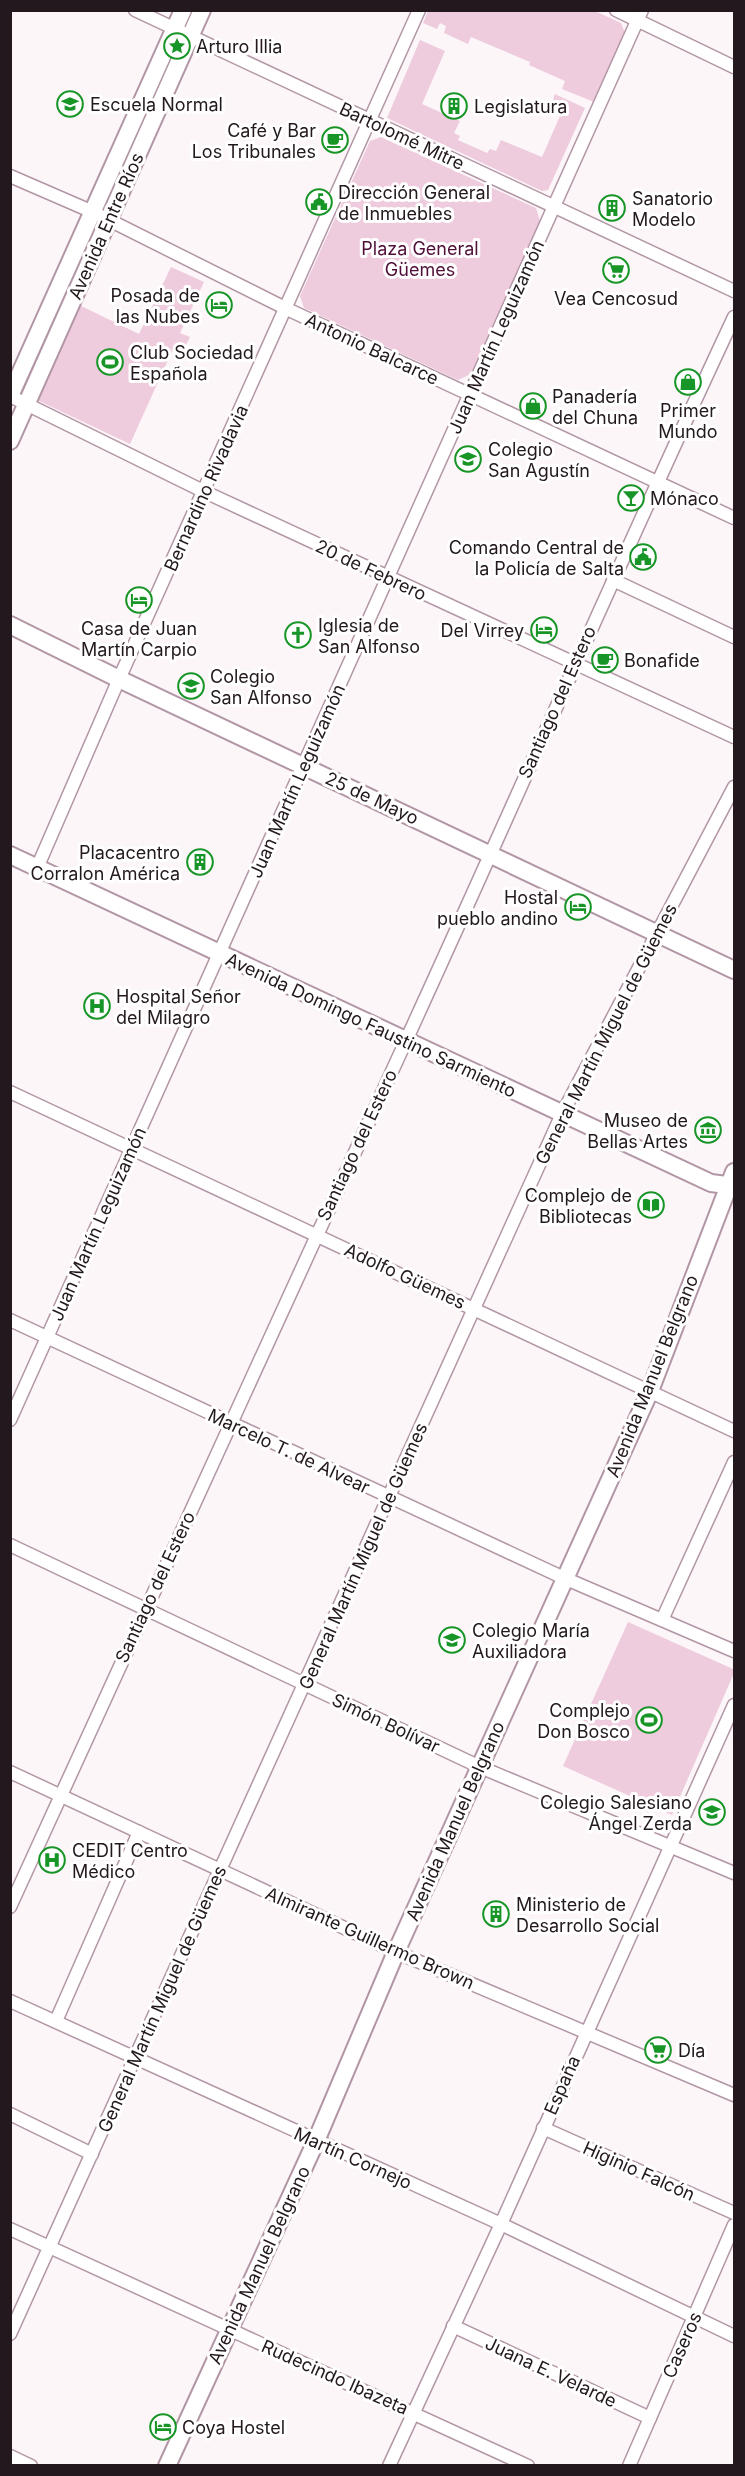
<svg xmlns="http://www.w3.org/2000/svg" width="745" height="2476" viewBox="0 0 745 2476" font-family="Inter,sans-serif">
<rect width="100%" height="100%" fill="#fcf6f9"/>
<g fill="#eecbdd">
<polygon points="595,11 621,23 625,33 594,102 562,89 565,81 529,65 530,62 471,37 468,44 444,33 446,26 440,23 437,29 423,23 428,11"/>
<polygon points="420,40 445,51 422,104 460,121 454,133 460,136 458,140 487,153 490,149 496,151 501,140 542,157 563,109 552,103 555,94 585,108 548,190 542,191 387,118"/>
<polygon points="381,137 536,208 540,221 471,374 458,380 304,308 300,296 370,141"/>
<polygon points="95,221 102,224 25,396 18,393"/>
<polygon points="171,267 204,282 180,333 190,337 182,353 173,349 130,444 39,401 38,392 79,305 139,334"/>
<polygon points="628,1622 733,1669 734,1673 672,1815 563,1766"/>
</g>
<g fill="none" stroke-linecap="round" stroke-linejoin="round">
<g stroke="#b296a5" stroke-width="15">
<g id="minor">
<polyline points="135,10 734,291"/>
<polyline points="616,10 734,67"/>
<polyline points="10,176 93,212 287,309 734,518"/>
<polyline points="10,396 205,492 734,737"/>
<polyline points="613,580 734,637"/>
<polyline points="37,868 119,679 419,10"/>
<polyline points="10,1092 734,1431"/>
<polyline points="10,1320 564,1578 734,1651"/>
<polyline points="10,1420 642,10"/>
<polyline points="10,1545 480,1767 734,1873"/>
<polyline points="662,1620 734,1462"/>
<polyline points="10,1772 396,1952 734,2095"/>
<path d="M10 1907C140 1619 272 1332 404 1045 515 803 621 558 734 317"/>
<polyline points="10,2001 501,2224 734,2336"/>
<polyline points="56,2021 139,1832"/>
<polyline points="10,2114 92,2154"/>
<polyline points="543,2128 734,2213"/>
<polyline points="10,2229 528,2466"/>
<polyline points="453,2326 650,2418"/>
<polyline points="10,2334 562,1114 734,787"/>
<polyline points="10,2456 31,2466"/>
<polyline points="389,2466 501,2224 734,1705"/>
<polyline points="629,2466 734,2225"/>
</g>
</g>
<g stroke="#b296a5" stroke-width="20">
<g id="major">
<polyline points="10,396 183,10"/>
<polyline points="10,441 202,10"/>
<polyline points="10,625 119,679 734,970"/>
<polyline points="10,855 711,1183 734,1186"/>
<polyline points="167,2466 316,2141 396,1952 650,1391 734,1172"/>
</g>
</g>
<use href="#minor" stroke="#fff" stroke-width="12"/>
<use href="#major" stroke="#fff" stroke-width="16"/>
</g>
<defs>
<g id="sight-ring" transform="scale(1.35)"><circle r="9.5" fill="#fff" stroke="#179527" stroke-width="1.5"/><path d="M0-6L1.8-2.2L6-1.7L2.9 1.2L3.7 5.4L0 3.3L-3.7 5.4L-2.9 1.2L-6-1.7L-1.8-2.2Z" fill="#179527"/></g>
<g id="school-ring" transform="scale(1.35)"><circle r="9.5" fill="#fff" stroke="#179527" stroke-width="1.5"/><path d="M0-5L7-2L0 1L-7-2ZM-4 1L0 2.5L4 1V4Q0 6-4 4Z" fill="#179527"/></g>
<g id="building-ring" transform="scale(1.35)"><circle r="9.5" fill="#fff" stroke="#179527" stroke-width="1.5"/><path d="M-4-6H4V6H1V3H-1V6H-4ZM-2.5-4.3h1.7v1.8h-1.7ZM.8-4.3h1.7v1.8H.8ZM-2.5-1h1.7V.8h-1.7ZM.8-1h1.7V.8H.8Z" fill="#179527"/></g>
<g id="cafe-ring" transform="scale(1.35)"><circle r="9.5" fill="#fff" stroke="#179527" stroke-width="1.5"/><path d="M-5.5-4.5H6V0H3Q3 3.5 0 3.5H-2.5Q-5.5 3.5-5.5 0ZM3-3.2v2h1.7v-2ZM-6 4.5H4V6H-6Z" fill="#179527"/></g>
<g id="civic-ring" transform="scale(1.35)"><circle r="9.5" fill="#fff" stroke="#179527" stroke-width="1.5"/><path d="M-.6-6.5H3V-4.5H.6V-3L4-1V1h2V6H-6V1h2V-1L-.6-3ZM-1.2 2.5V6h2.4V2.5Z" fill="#179527"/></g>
<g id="supermarket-ring" transform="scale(1.35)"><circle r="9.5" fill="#fff" stroke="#179527" stroke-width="1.5"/><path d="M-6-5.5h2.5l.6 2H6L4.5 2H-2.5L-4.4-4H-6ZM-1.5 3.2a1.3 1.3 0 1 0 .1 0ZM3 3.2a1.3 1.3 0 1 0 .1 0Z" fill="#179527"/></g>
<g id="hotel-ring" transform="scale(1.35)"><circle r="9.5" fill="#fff" stroke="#179527" stroke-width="1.5"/><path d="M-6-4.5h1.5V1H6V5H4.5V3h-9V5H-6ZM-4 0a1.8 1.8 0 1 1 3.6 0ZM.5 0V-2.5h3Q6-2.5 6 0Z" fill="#179527"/></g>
<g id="stadium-ring" transform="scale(1.35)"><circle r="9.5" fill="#fff" stroke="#179527" stroke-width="1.5"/><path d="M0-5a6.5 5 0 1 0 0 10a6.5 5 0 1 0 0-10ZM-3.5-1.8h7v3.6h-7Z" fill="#179527"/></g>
<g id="shop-ring" transform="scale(1.35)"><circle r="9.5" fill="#fff" stroke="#179527" stroke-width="1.5"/><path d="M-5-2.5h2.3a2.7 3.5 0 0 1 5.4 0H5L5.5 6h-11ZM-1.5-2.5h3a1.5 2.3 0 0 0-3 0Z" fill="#179527"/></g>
<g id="bar-ring" transform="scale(1.35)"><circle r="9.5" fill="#fff" stroke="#179527" stroke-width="1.5"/><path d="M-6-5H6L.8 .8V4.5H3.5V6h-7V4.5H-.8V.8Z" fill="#179527"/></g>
<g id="church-ring" transform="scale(1.35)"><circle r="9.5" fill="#fff" stroke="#179527" stroke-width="1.5"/><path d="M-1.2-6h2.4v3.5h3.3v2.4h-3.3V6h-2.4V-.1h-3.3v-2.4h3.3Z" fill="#179527"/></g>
<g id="hospital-ring" transform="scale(1.35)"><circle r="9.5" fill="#fff" stroke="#179527" stroke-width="1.5"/><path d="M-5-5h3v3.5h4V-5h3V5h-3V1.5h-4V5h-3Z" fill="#179527"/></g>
<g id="museum-ring" transform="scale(1.35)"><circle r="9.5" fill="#fff" stroke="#179527" stroke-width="1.5"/><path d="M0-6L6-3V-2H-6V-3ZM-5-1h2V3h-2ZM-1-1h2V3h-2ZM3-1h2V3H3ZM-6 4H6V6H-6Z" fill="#179527"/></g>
<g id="library-ring" transform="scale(1.35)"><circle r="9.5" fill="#fff" stroke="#179527" stroke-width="1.5"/><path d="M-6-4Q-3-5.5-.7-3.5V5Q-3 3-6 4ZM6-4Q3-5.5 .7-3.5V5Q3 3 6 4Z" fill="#179527"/></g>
</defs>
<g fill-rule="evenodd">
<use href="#sight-ring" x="177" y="46"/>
<use href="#school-ring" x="70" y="104"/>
<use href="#building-ring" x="454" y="106"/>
<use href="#cafe-ring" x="335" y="140"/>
<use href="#civic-ring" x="319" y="202"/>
<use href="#building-ring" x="612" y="208"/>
<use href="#supermarket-ring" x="616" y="270"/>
<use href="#hotel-ring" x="219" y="305"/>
<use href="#stadium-ring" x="110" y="362"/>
<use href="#shop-ring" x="688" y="382"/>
<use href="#shop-ring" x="533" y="406"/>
<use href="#school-ring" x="468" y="459"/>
<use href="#bar-ring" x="631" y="498"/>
<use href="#civic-ring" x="643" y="557"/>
<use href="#hotel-ring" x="139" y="600"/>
<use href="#hotel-ring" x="544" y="630"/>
<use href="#church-ring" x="298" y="635"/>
<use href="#cafe-ring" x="605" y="660"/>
<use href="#school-ring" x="191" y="686"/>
<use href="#building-ring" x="200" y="862"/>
<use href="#hotel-ring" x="578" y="907"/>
<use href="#hospital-ring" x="97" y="1006"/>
<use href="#museum-ring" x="708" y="1130"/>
<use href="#library-ring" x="651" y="1205"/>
<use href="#school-ring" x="452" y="1640"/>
<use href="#stadium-ring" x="649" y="1720"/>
<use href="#school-ring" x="712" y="1812"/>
<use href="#hospital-ring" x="52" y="1860"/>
<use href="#building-ring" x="496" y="1914"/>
<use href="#supermarket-ring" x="658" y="2050"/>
<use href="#hotel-ring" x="163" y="2427"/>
</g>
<g text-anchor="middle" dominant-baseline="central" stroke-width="6" stroke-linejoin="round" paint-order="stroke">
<g font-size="18" fill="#22181d" stroke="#fff" text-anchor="start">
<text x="196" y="46">Arturo Illia</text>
<text x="90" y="104">Escuela Normal</text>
<text x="474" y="106">Legislatura</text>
<text x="316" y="130" text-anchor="end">Café y Bar<tspan x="316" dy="21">Los Tribunales</tspan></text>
<text x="338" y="192">Dirección General<tspan x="338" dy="21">de Inmuebles</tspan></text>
<text x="632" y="198">Sanatorio<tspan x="632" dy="21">Modelo</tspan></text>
<text x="200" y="295" text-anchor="end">Posada de<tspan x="200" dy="21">las Nubes</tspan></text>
<text x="616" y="298" text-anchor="middle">Vea Cencosud</text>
<text x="130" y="352">Club Sociedad<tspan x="130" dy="21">Española</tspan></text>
<text x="552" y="396">Panadería<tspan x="552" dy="21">del Chuna</tspan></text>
<text x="688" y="410" text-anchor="middle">Primer<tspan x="688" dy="21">Mundo</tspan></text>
<text x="488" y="449">Colegio<tspan x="488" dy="21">San Agustín</tspan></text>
<text x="650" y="498">Mónaco</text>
<text x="624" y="547" text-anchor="end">Comando Central de<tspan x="624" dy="21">la Policía de Salta</tspan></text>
<text x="318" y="625">Iglesia de<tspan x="318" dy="21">San Alfonso</tspan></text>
<text x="139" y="628" text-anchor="middle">Casa de Juan<tspan x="139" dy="21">Martín Carpio</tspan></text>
<text x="524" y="630" text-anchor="end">Del Virrey</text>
<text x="624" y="660">Bonafide</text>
<text x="210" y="676">Colegio<tspan x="210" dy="21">San Alfonso</tspan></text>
<text x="180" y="852" text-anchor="end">Placacentro<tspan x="180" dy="21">Corralon América</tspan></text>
<text x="558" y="897" text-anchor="end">Hostal<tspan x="558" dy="21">pueblo andino</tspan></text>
<text x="116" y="996">Hospital Señor<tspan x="116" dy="21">del Milagro</tspan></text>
<text x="688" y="1120" text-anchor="end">Museo de<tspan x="688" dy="21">Bellas Artes</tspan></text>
<text x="632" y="1195" text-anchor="end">Complejo de<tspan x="632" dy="21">Bibliotecas</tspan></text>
<text x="472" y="1630">Colegio María<tspan x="472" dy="21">Auxiliadora</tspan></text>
<text x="630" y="1710" text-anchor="end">Complejo<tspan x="630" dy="21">Don Bosco</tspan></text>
<text x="692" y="1802" text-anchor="end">Colegio Salesiano<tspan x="692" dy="21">Ángel Zerda</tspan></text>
<text x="72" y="1850">CEDIT Centro<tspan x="72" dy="21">Médico</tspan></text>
<text x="516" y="1904">Ministerio de<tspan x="516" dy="21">Desarrollo Social</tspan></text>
<text x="678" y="2050">Día</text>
<text x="182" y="2427">Coya Hostel</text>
</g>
<g font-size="18" fill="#22181d" stroke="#fff">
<text transform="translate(402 136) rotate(25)">Bartolomé Mitre</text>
<text transform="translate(106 226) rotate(-66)">Avenida Entre Ríos</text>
<text transform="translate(496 337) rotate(-66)">Juan Martín Leguizamón</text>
<text transform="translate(372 349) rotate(25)">Antonio Balcarce</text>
<text transform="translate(206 488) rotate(-66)">Bernardino Rivadavia</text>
<text transform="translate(371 570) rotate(25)">20 de Febrero</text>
<text transform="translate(557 702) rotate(-66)">Santiago del Estero</text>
<text transform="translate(297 781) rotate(-66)">Juan Martín Leguizamón</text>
<text transform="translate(372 798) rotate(25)">25 de Mayo</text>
<text transform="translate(371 1025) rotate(25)">Avenida Domingo Faustino Sarmiento</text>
<text transform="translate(606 1034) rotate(-63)">General Martín Miguel de Güemes</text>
<text transform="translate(357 1145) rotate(-65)">Santiago del Estero</text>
<text transform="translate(98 1224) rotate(-66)">Juan Martín Leguizamón</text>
<text transform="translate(405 1276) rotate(25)">Adolfo Güemes</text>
<text transform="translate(652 1376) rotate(-68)">Avenida Manuel Belgrano</text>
<text transform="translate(289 1451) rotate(25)">Marcelo T. de Alvear</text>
<text transform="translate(363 1556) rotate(-66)">General Martín Miguel de Güemes</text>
<text transform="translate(155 1587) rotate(-65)">Santiago del Estero</text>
<text transform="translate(386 1723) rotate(25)">Simón Bolívar</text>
<text transform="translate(455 1821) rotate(-66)">Avenida Manuel Belgrano</text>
<text transform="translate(370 1938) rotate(24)">Almirante Guillermo Brown</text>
<text transform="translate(162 1999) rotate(-66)">General Martín Miguel de Güemes</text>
<text transform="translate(562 2085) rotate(-66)">España</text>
<text transform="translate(353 2158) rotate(24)">Martín Cornejo</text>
<text transform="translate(639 2171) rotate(24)">Higinio Falcón</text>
<text transform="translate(259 2265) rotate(-65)">Avenida Manuel Belgrano</text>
<text transform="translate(682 2345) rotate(-66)">Caseros</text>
<text transform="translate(551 2372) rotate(25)">Juana E. Velarde</text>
<text transform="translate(335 2377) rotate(24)">Rudecindo Ibazeta</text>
</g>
<g font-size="18" fill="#4f0f38" stroke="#fff">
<text x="420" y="248">Plaza General<tspan x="420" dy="21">Güemes</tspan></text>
</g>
</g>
<rect width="745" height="2476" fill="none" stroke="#22181d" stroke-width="24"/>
</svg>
